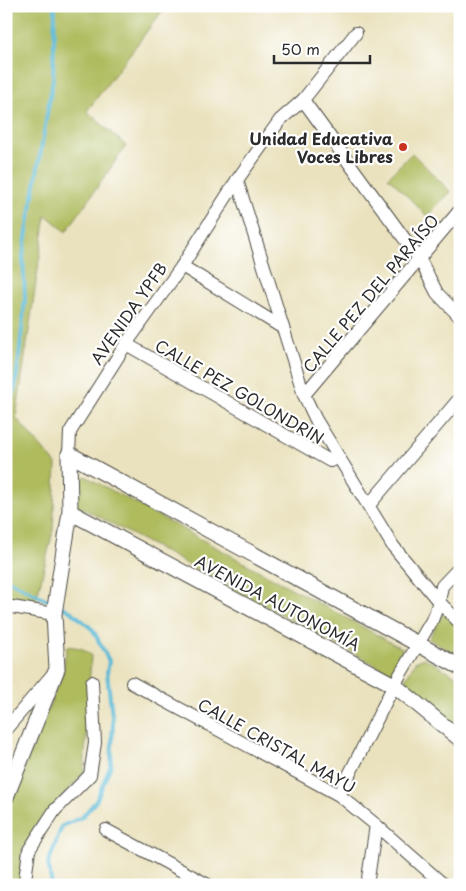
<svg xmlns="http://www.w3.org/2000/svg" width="466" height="891" viewBox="0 0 466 891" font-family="'Playpen Sans',sans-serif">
<rect width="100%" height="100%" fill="#fff"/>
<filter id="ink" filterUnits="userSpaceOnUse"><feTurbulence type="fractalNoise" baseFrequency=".02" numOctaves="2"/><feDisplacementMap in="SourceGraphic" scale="10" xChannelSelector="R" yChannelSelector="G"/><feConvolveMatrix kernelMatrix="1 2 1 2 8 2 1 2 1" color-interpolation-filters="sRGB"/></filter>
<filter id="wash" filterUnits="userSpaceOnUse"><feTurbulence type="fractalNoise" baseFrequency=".0096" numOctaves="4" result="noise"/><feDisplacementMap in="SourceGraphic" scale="20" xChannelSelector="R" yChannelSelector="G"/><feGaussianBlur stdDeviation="1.12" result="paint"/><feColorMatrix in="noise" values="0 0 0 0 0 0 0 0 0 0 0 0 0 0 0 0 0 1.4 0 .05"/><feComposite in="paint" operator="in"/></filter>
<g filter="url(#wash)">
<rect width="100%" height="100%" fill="#eae2be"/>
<g fill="#afbb5d" stroke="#6d7344">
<polygon points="6,6 166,6 87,111 126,146 66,232 46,215 16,418 56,464 53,531 36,601 6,596"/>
<polygon points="412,153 451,192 427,216 388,177"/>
<polygon points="85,476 403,649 391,673 73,503 74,485"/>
<polygon points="443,613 460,629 460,657 429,639"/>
<polygon points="67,646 81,648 91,655 84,773 38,822 23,849 21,885 6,885 6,814 62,675"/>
<polygon points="424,658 460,678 460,730 405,680 415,662"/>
</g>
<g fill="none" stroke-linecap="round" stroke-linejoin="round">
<g stroke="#59bad7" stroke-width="4">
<polyline points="6,414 15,387 19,357 25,299 23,255 53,79 55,6"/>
<polyline points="6,579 51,602"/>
<polyline points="52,885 48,864 62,826 82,817 96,801 111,765 113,724 107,673 109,661 93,630 72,612 60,606"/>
</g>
</g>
</g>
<g filter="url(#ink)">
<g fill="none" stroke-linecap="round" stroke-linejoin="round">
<g stroke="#484641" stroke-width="14">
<g id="minor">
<polyline points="303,100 420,260 437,293 460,317"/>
<polyline points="237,180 304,395 316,420 393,546 439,602 460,623"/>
<polyline points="182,266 283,328"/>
<polyline points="126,344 330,461 339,458"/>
<polyline points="304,395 460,210"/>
<polyline points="69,454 70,432 126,344 182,266 237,180 280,120 303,100 356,33"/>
<polyline points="369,505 460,398"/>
<polyline points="6,606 54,614"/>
<polyline points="132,683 339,795 376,825 444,885"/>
<polyline points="6,729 53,674"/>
<polyline points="339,795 394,685 432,620 439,602 442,586 460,567"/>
<polyline points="106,830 208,885"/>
<polyline points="27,885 25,880 29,850 55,810 90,775 95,743 92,682"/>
<polyline points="367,885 376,825"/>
</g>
</g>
<g stroke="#484641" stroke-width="17">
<g id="tertiary">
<polyline points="70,512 394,685 460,739"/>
<polyline points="6,797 57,669 54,614 70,512 69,454 460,667"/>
</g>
</g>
<use href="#minor" stroke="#fff" stroke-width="12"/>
<use href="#tertiary" stroke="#fff" stroke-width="15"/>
</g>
</g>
<circle fill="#c8321e" stroke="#fff" stroke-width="2" cx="403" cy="147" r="5"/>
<g text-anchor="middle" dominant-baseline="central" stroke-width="4.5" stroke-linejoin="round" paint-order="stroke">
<g font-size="16" font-weight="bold" fill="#2b2b2b" stroke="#fff" text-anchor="end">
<text x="393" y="138">Unidad Educativa<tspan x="393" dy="18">Voces Libres</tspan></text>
</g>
<g font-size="16" fill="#2b2b2b" stroke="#fff">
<text transform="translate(370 293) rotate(-50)">CALLE PEZ DEL PARAÍSO</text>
<text transform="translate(128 313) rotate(-55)">AVENIDA YPFB</text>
<text transform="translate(240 391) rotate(30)">CALLE PEZ GOLONDRIN</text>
<text transform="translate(278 602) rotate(28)">AVENIDA AUTONOMÍA</text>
<text transform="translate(277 745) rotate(29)">CALLE CRISTAL MAYU</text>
</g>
</g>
<rect width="466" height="891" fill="none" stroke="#fff" stroke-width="25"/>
<path d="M274 55v8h96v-8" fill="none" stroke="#2b2b2b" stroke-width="2.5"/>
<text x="281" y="55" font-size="15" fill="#2b2b2b" stroke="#ffffff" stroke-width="4" paint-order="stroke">50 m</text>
</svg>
